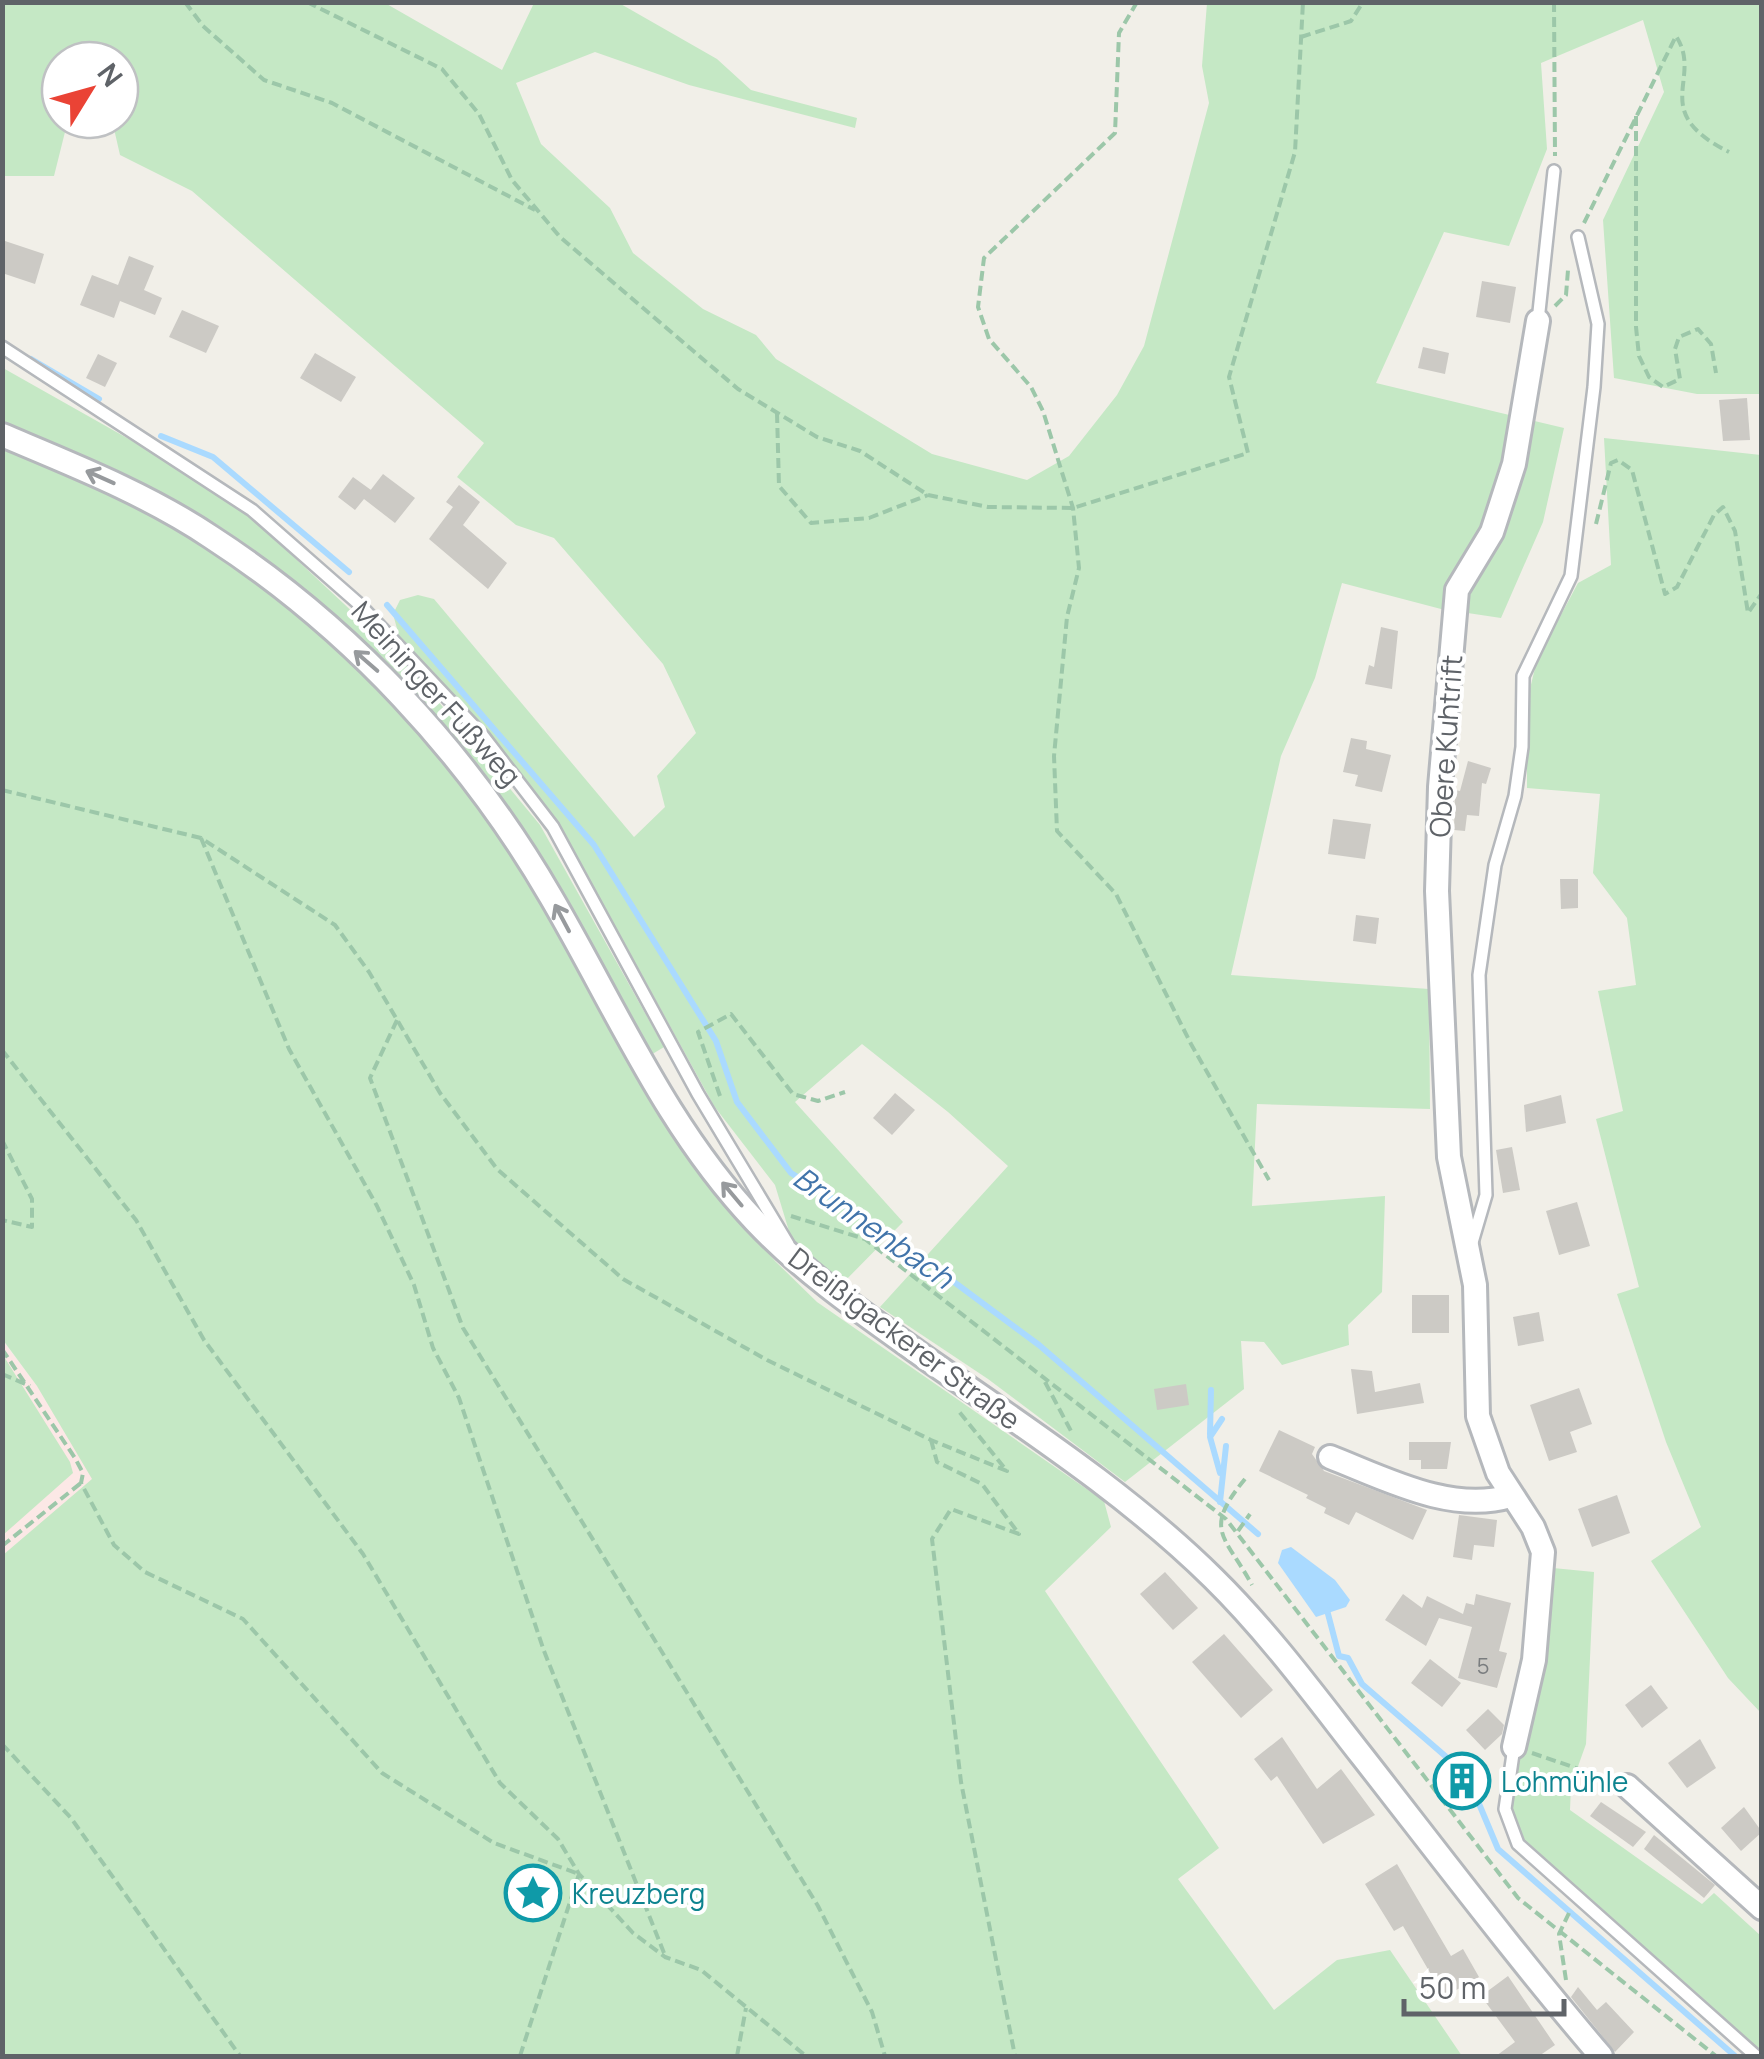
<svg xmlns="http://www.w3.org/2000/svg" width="1764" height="2059" viewBox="0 0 1764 2059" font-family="Manrope,sans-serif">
<rect width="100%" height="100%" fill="#f1efe8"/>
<polygon fill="#fce8e6" points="2,1340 37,1386 93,1479 3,1555"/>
<g fill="#c5e8c5">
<polygon points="3,3 385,3 502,70 534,3 619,3 717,59 751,90 857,118 855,128 689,85 595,52 516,83 541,144 610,208 633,253 703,309 756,335 776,359 932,454 1027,480 1069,456 1117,395 1144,346 1209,103 1202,66 1207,3 1761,3 1761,394 1697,394 1614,378 1603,220 1664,92 1643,20 1541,63 1547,149 1509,246 1444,232 1376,383 1564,428 1543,522 1501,618 1441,609 1342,583 1315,678 1281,756 1231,975 1429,989 1430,1109 1257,1104 1252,1206 1385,1196 1382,1292 1348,1325 1349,1345 1282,1365 1264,1342 1241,1341 1244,1389 1125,1482 988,1379 880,1307 1008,1166 948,1112 862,1044 795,1102 903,1222 839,1287 792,1241 775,1185 714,1106 558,823 488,734 399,636 393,614 400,600 418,595 434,599 634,837 665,807 657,776 696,733 663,664 554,538 516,525 457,477 484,443 192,191 120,155 112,120 120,120 120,60 60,60 60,120 68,120 54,176 3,176"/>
<polygon points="3,368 166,460 250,516 405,661 540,825 664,1047 631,1067 687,1155 775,1261 817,1302 1104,1501 1111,1527 1045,1591 1219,1848 1178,1879 1274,2010 1337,1960 1390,1950 1462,2056 3,2056 3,1555 92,1479 37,1386 3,1340"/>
<polygon points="1604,438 1761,455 1761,1713 1728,1678 1651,1561 1701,1527 1666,1442 1617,1294 1639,1287 1596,1119 1623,1111 1598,991 1636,985 1627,918 1593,873 1600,794 1527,788 1527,701 1537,660 1578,583 1611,565"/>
<polygon points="3,1355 70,1462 73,1473 3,1535"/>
<polygon points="1553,1568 1594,1572 1586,1744 1571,1786 1570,1810 1702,1904 1714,1893 1761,1936 1761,2053 1525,1845 1509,1801 1545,1652"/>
</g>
<polygon fill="#aadaff" points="1291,1547 1335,1580 1350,1600 1346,1607 1316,1617 1278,1563 1282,1550"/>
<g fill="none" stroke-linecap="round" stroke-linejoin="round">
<g stroke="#aadaff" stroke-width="6">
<polyline points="31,359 99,399"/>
<polyline points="161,436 213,457 349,572"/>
<polyline points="387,605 594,845 716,1041 737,1102 791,1173 888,1233 1039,1345 1258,1534"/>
<polyline points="1210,1434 1211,1390"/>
<polyline points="1220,1473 1210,1437 1222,1419"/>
<polyline points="1220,1502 1226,1446"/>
<polyline points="1327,1610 1339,1656 1348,1658 1362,1684 1451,1761"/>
<polyline points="1477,1799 1498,1849 1735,2056"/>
</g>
</g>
<g fill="#cccac5">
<polygon points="2,240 44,254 35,284 2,273"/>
<polygon points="129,256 154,266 144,290 162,298 155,315 120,301 114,318 80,305 92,275 118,285"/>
<polygon points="1482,281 1516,287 1510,323 1476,317"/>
<polygon points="182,310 219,326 206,353 169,337"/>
<polygon points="1423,347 1449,353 1445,374 1418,368"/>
<polygon points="315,353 356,377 341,402 300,378"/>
<polygon points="98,354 117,363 105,387 86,378"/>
<polygon points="1747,398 1750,440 1723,441 1719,400"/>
<polygon points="383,474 415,498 395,523 364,499 355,510 338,497 353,477 371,490 366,496"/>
<polygon points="459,485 480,502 463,525 507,563 488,589 429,539 453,507 446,502"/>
<polygon points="1381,627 1398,631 1392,689 1365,684 1369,665 1374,667"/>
<polygon points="1351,738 1367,741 1366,749 1391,755 1382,792 1355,786 1358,775 1343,772"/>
<polygon points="1468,761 1491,768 1486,784 1482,783 1479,816 1467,815 1465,831 1454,830 1455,790 1460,791"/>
<polygon points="1333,819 1371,824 1365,859 1328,854"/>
<polygon points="1560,879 1578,879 1578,908 1561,909"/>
<polygon points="1356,915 1379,918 1376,944 1353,941"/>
<polygon points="895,1093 915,1110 892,1135 873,1118"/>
<polygon points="1561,1095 1566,1123 1526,1132 1524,1105"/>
<polygon points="1512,1147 1520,1190 1503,1193 1496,1150"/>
<polygon points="1577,1202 1590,1246 1559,1255 1546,1211"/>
<rect x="1412" y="1295" width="37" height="38"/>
<polygon points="1539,1312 1544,1341 1518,1346 1513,1317"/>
<polygon points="1351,1369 1372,1371 1375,1392 1420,1383 1424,1403 1357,1414"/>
<polygon points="1186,1384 1189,1405 1157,1410 1154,1389"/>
<polygon points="1579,1388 1592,1424 1570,1432 1577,1452 1549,1461 1530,1405"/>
<polygon points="1279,1430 1315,1447 1312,1454 1324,1471 1427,1510 1413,1540 1356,1512 1349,1525 1324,1513 1326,1508 1306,1498 1308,1495 1259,1471"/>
<polygon points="1409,1442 1451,1442 1447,1469 1421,1469 1421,1460 1409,1460"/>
<polygon points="1617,1495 1630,1533 1592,1547 1578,1509"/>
<polygon points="1459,1515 1497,1520 1494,1547 1474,1545 1472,1560 1453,1557"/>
<polygon points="1165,1572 1198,1608 1173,1630 1140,1594"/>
<polygon points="1403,1594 1422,1608 1427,1596 1463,1614 1466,1603 1474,1605 1476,1594 1511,1603 1499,1651 1507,1653 1497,1688 1458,1678 1472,1627 1439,1618 1426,1646 1385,1620"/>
<polygon points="1224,1634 1273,1690 1241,1718 1192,1662"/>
<polygon points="1430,1659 1461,1683 1442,1707 1411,1683"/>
<polygon points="1651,1685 1668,1708 1642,1728 1625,1705"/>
<polygon points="1488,1709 1504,1725 1502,1734 1485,1750 1466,1730"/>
<polygon points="1282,1737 1317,1789 1341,1769 1375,1815 1323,1844 1277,1776 1271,1781 1254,1759"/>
<polygon points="1700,1739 1716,1768 1687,1788 1668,1763"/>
<polygon points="1460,1754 1485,1794 1464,1807 1439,1768"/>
<polygon points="1601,1802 1646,1832 1633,1847 1590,1816"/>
<polygon points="1744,1807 1762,1832 1741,1851 1721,1828"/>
<polygon points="1654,1835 1715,1885 1704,1898 1644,1849"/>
<polygon points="1397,1864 1451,1956 1463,1949 1479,1977 1444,1997 1403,1926 1394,1931 1365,1884"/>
<polygon points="1508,1976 1555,2045 1539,2056 1496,2056 1515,2042 1481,1996"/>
<polygon points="1578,1987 1597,2010 1606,2002 1634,2032 1615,2052 1571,1997"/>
</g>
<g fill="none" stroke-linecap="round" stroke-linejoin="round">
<g stroke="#b5b8bc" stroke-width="16">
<g id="lane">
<polyline points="1538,321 1554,171"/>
<polyline points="2,347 252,510 359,604 483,736 553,827 698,1094 788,1244"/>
<polyline points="1471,1246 1486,1195 1479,975 1495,865 1515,796 1522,747 1523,676 1571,576 1594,387 1598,324 1578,237"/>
<polyline points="1514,1747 1505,1809 1518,1844 1756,2056"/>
</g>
</g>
<g stroke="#b5b8bc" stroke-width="28">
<g id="street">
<path d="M2 435C73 465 147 494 211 537 350 627 468 754 551 897 616 1008 666 1127 755 1221 806 1275 867 1316 927 1359 1024 1427 1128 1494 1213 1578 1268 1632 1315 1696 1362 1756 1441 1857 1518 1959 1601 2056"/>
<path d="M1330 1457C1384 1478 1451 1514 1510 1496"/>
<polyline points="1514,1747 1534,1660 1543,1552 1533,1527 1498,1473 1478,1416 1475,1285 1449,1157 1437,891 1440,787 1457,590 1492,532 1514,464 1538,321"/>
<polyline points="1627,1786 1762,1908"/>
</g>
</g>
<g stroke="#9cc7a9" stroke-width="4" stroke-dasharray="10 5" stroke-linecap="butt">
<polyline points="185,2 203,26 264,80 332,103 535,210"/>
<polyline points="307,2 442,69 479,114 512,180 560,237 738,389 817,437 860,451 928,495 988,507 1073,508 1248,453 1229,377 1295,152 1303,2"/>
<polyline points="1137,2 1119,33 1115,133 984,258 978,307 989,339 1031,387 1043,411 1073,508 1079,568 1067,617 1054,756 1057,831 1116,894 1191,1044 1269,1180"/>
<polyline points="1554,2 1555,156"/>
<polyline points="1301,37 1351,21 1363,2"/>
<polyline points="1636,116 1636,327 1639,356 1649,377 1663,387 1680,379 1675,349 1679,337 1698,329 1711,344 1716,373"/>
<path d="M1584 223 1676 36C1704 79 1647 111 1729 152"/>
<polyline points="1555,306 1566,295 1568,270"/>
<polyline points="777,413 779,486 811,523 869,518 928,495"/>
<polyline points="1596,524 1611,463 1618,460 1632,470 1665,594 1677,587 1714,515 1723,507 1735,531 1748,613 1762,593"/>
<polyline points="2,790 201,838 335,925 369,972 440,1093 497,1169 623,1279 767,1360 931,1440 1007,1471 957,1409"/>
<polyline points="201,838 289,1049 377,1206 414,1285 433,1348 459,1398 544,1651 664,1953"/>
<polyline points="397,1020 370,1078 463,1328 818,1906 872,2012 885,2056"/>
<polyline points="2,1050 136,1220 204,1340 363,1554 500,1783 558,1839 579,1874 633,1933 665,1957 701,1970 806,2056"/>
<polyline points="720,1096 698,1032 731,1014 793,1094 818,1101 845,1092"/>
<polyline points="2,1140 32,1199 32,1227 2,1220"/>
<polyline points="791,1216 865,1239 1226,1519 1518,1898 1716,2056"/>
<polyline points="2,1349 75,1458 83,1473 81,1483 114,1545 145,1572 243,1619 382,1773 494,1843 579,1874"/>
<polyline points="2,1374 30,1386"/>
<polyline points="1045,1382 1071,1431"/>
<polyline points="931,1440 937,1462 982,1484 1019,1534 951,1509 932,1539 961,1782 1015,2056"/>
<path d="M1245 1479C1202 1531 1225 1535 1252 1585"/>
<polyline points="1238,1531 1250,1514"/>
<polyline points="2,1546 81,1483"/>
<polyline points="2,1744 71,1818 240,2056"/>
<polyline points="1532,1753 1608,1779"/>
<polyline points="1566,1980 1559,1934 1569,1913"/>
<polyline points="520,2056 579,1874"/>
<polyline points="737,2056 746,2008"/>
</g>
<use href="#lane" stroke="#fff" stroke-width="11"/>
<use href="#street" stroke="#fff" stroke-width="22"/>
</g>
<defs><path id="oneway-shaft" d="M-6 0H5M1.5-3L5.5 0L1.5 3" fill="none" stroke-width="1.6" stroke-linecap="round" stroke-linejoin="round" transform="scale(2.5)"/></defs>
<g stroke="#979a9d">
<use href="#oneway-shaft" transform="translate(100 477) rotate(-156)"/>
<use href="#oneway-shaft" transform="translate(366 661) rotate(-139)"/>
<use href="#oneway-shaft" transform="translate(562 918) rotate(-118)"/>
<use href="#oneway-shaft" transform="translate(732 1194) rotate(-130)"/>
</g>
<defs>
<g id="building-ring" transform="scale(2.875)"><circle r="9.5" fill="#fff" stroke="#0f9aa8" stroke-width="1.5"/><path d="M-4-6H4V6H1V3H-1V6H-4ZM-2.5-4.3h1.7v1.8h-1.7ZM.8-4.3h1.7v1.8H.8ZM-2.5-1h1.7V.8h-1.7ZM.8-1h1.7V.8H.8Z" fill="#0f9aa8"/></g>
<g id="sight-ring" transform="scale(2.875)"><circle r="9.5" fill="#fff" stroke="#0f9aa8" stroke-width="1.5"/><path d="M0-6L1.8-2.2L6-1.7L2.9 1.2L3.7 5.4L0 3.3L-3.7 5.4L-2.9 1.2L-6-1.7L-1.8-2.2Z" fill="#0f9aa8"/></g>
</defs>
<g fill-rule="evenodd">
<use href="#building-ring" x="1462" y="1781"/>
<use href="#sight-ring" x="533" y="1893"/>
</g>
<g text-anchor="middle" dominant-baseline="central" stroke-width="8" stroke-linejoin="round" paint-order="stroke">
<g font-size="22" fill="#7a7d7f">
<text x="1483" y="1666">5</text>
</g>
<g font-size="28" fill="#5f6368" stroke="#fff">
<text transform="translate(437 693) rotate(48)">Meininger Fußweg</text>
<text transform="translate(1445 746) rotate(-86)">Obere Kuhtrift</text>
<text transform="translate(905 1338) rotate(37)">Dreißigackerer Straße</text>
</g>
<g font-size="28" fill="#0d838f" stroke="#fff" text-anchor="start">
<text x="1501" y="1781">Lohmühle</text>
<text x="572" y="1893">Kreuzberg</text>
</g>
<g font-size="30" font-style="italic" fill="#4174aa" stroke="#fff">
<text transform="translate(874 1227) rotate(35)">Brunnenbach</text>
</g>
</g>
<rect width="1764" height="2059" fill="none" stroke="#5f6368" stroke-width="10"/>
<g transform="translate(90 90) rotate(53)"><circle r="48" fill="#ffffff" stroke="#bfc1c3" stroke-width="2.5"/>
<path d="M0-8L18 38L0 25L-18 38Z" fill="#ea4335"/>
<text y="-15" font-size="28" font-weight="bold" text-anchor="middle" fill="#5f6368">N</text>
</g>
<path d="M1404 1999v15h160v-15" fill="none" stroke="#5f6368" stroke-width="5"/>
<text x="1419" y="1999" font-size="30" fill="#5f6368" stroke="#ffffff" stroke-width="8" paint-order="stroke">50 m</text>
</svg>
